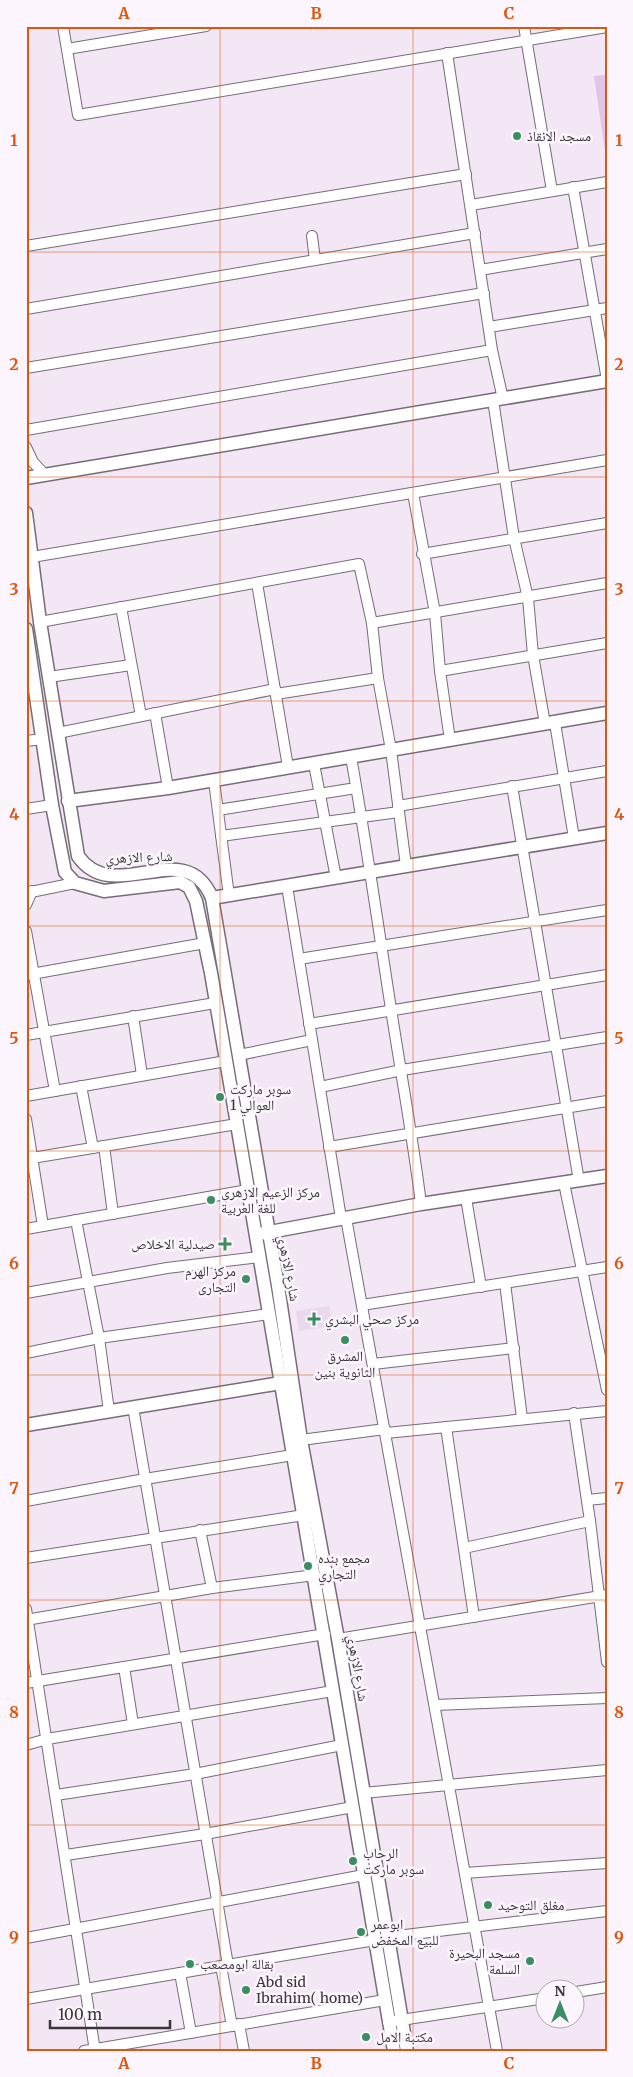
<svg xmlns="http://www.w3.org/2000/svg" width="633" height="2077" viewBox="0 0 633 2077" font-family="Merriweather,'Noto Naskh Arabic',serif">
<rect width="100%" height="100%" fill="#f3e6f5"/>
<polygon fill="#ebd8ed" points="329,1306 332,1326 299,1331 296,1311"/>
<polygon fill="#e3c3e7" points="607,75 607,165 594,76"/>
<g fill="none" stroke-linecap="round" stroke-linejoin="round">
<g stroke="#776c78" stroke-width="12">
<g id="minor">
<polyline points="63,26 78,115 607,27"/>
<polyline points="524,26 552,191"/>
<polyline points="67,49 206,26"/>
<polyline points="447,53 492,350 503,399"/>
<polyline points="573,187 607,380"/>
<polyline points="471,205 607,182"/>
<polyline points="312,236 315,260"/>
<polyline points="26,246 466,174"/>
<polyline points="480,270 607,249"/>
<polyline points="26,309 475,233"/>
<polyline points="489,327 607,308"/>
<polyline points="26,368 484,293"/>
<polyline points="493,400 514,538 528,598 533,655 545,724"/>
<polyline points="26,430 492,350"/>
<polyline points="26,447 33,462 45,475"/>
<polyline points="413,493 435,613 440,671 450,740"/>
<polyline points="422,554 607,523"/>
<polyline points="32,557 607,460"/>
<polyline points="257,583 288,767"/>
<polyline points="121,607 141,716"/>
<polyline points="40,622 359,564 372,623 378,678 391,750 406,866"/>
<polyline points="372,623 607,583"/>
<polyline points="440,671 607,643"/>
<polyline points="49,677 131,665"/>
<polyline points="276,694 378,678"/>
<polyline points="155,713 168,788"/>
<polyline points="555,723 574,838"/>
<polyline points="58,733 275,689"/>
<polyline points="26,741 43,739"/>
<path d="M351 757C366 841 378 925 391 1009 401 1074 413 1139 421 1204"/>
<polyline points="314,764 336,878"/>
<polyline points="214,781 229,896"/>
<polyline points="512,786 579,1181"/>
<polyline points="398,806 607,771"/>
<polyline points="26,809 52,805"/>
<polyline points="218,810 356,788"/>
<polyline points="221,836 399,812"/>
<polyline points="287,886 341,1218"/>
<polyline points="26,893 75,883"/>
<polyline points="26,905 32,891"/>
<polyline points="26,931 55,1091"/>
<polyline points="299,959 607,910"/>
<polyline points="26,975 205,943"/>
<polyline points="133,1016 142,1075"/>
<polyline points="309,1024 607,975"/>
<polyline points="26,1035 215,1003"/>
<polyline points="239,1055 312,1040"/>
<polyline points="81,1086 93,1148"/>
<polyline points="320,1087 402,1070 607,1037"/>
<polyline points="26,1096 226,1061"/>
<polyline points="26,1119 43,1226"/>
<polyline points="104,1146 113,1214"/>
<polyline points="329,1147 607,1101"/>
<polyline points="26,1159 237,1124"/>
<polyline points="564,1183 607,1390"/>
<polyline points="466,1198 481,1287"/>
<polyline points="346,1218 497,2051"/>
<polyline points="76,1220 99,1338 109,1411"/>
<polyline points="26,1229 248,1190"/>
<polyline points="505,1283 522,1418"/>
<polyline points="26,1293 167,1268 259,1257"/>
<polyline points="362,1305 607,1267"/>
<polyline points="26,1353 99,1338 269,1314"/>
<polyline points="373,1364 514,1348"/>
<polyline points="133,1407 228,1965"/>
<polyline points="574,1413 590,1521 607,1662"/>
<polyline points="446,1427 474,1617"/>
<polyline points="386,1433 607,1411"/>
<polyline points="301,1440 385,1429"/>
<polyline points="587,1500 607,1498"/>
<polyline points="26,1501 145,1479 293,1455"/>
<polyline points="200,1530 212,1588"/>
<polyline points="464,1548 590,1521"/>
<polyline points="26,1558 304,1515"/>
<polyline points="26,1609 95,2051"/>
<polyline points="26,1620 212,1588 315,1575"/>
<polyline points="338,1639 607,1595"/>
<polyline points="124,1667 133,1724"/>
<polyline points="26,1683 325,1634"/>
<polyline points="435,1705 607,1698"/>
<polyline points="26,1745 47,1739 333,1691"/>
<polyline points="363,1793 607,1770"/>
<polyline points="56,1795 195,1774 342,1745"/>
<polyline points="66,1855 205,1834 353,1807"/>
<polyline points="465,1873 607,1863"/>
<polyline points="388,1937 607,1911"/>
<polyline points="26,1938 364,1875"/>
<polyline points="221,1966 232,2026"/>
<polyline points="180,1973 191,2033"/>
<polyline points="576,1992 607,1987"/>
<polyline points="26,1999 375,1940"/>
<polyline points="388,2022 546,1998"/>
<polyline points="239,2024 244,2051"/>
<polyline points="84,2051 385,2000"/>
</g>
</g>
<g stroke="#776c78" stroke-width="15">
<g id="tertiary">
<polyline points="26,478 607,381"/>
<path d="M26 513 40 622 78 856C114 908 185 833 212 898L278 1286 301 1440 338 1639 407 2051"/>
<polyline points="26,629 52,805 65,872 75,883 104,891 180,882 189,887 196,901 211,973 237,1124 394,2051"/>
<polyline points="68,801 168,788 607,713"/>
<polyline points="212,898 607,833"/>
<polyline points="259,1234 421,1204 607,1176"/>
<polyline points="26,1425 281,1383"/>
</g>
</g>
<use href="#minor" stroke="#fff" stroke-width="10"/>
<use href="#tertiary" stroke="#fff" stroke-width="12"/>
</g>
<path fill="none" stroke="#df570e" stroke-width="1" stroke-opacity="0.55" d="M220 26V2051M413 26V2051M26 252H607M26 477H607M26 701H607M26 926H607M26 1151H607M26 1375H607M26 1600H607M26 1825H607"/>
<g fill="#3b8e60" stroke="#fdf5fe" stroke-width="2">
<circle cx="517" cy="136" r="5"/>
<circle cx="220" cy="1097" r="5"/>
<circle cx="211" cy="1200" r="5"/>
<path d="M222.5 1236.5h5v5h5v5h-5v5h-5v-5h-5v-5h5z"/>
<circle cx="246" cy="1279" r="5"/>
<path d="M311.5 1311.5h5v5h5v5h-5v5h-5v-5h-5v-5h5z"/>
<circle cx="345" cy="1340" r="5"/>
<circle cx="308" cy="1566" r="5"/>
<circle cx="353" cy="1861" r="5"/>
<circle cx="488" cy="1905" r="5"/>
<circle cx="361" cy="1932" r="5"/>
<circle cx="530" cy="1961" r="5"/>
<circle cx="190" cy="1964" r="5"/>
<circle cx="246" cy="1990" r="5"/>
<circle cx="366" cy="2037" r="5"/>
</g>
<g text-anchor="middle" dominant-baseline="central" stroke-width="5" stroke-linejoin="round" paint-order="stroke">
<g font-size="14" fill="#3a353b" stroke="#fdf5fe" text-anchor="start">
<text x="527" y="136">مسجد الانقاذ</text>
<text x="230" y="1089">سوبر ماركت<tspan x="230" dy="16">العوالي 1</tspan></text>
<text x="221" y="1192">مركز الزعيم الازهري<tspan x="221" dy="16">للغة العربية</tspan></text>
<text x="215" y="1244" text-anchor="end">صيدلية الاخلاص</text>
<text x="236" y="1271" text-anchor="end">مركز الهرم<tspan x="236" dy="16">التجارى</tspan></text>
<text x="325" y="1319">مركز صحي البشري</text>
<text x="345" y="1356" text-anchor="middle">المشرق<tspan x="345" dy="16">الثانوية بنين</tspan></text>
<text x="318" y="1558">مجمع بنده<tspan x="318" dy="16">التجاري</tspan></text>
<text x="363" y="1853">الرحاب<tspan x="363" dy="16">سوبر ماركت</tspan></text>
<text x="498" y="1905">مغلق التوحيد</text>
<text x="371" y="1924">ابوعمر<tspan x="371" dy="16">للبيع المخفض</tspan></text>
<text x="520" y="1953" text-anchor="end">مسجد البحيرة<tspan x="520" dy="16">السلمة</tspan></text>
<text x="200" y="1964">بقالة ابومصعب</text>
<text x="256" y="1982">Abd sid<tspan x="256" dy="16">Ibrahim( home)</tspan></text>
<text x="376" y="2037">مكتبة الامل</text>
</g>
<g font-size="14" fill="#3a353b" stroke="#fdf5fe">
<text transform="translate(139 857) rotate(-2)">شارع الازهري</text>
<text transform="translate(289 1268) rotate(79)">شارع الازهري</text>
<text transform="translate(358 1668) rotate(80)">شارع الازهري</text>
</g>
</g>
<rect width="633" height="2077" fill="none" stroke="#fdf5fe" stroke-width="55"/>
<g transform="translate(560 2004)"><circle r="24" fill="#fdf5fe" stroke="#afa8b0"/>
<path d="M0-4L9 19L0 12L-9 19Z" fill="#3b8e60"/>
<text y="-8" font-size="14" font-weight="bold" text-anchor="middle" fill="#3a353b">N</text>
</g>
<path d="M50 2020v8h120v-8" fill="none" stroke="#3a353b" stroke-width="2.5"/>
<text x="58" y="2020" font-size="15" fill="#3a353b" stroke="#fdf5fe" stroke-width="4" paint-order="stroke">100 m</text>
<rect x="28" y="28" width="578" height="2022" fill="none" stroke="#df570e" stroke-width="2"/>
<g font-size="16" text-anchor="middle" font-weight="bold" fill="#df570e">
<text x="124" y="19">A</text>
<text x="316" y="19">B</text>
<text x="509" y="19">C</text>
<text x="14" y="146">1</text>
<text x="619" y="146">1</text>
<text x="14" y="370">2</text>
<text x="619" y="370">2</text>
<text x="14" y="595">3</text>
<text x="619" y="595">3</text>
<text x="14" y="820">4</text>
<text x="619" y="820">4</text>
<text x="14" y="1044">5</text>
<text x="619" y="1044">5</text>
<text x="14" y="1269">6</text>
<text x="619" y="1269">6</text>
<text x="14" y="1494">7</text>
<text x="619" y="1494">7</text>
<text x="14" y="1718">8</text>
<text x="619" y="1718">8</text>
<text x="14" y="1943">9</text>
<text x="619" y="1943">9</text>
<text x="124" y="2069">A</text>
<text x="316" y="2069">B</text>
<text x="509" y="2069">C</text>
</g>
</svg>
